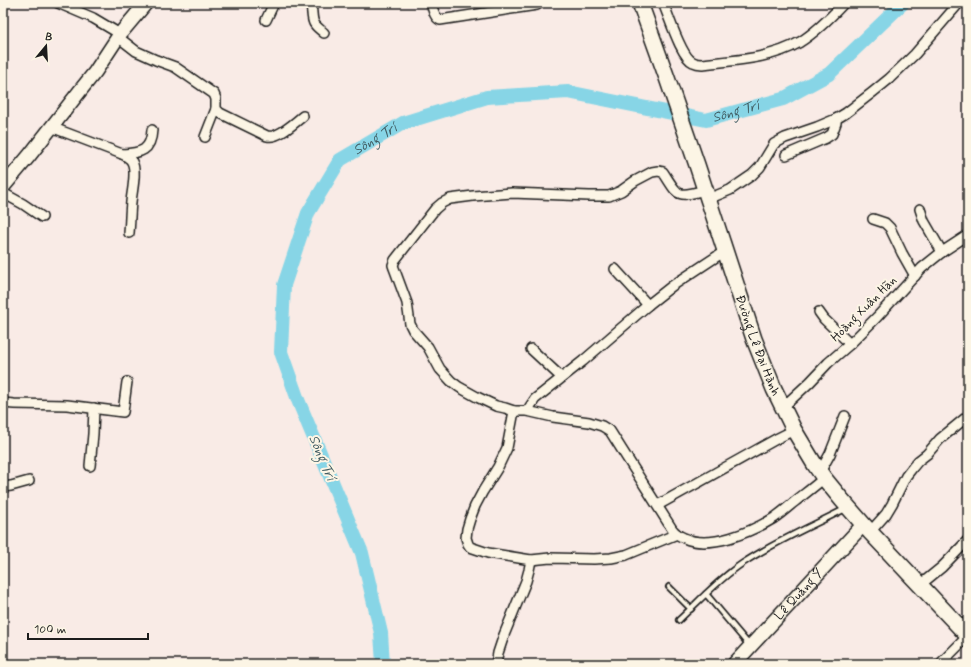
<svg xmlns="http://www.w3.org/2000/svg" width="971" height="667" viewBox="0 0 971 667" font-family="Mynerve,sans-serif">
<rect width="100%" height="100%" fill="#f9ebe6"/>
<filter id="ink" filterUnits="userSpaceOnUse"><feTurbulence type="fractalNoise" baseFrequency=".025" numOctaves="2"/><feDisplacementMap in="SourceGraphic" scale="8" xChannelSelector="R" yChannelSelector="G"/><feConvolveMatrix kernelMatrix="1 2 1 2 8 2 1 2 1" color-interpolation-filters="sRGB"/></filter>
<g filter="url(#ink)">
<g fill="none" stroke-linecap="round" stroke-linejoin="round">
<path stroke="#87d5e6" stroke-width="14" id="s1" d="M383 664 381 633 362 553 298 400 281 352 284 285 308 213 340 160 403 123 487 97 568 92 706 120 783 99 829 74 903 3"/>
<g stroke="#1c1c1c" stroke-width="8">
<g id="lane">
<polyline points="669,587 691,609"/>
<polyline points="706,594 749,645"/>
<path d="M679 620C699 601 720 578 743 563 776 541 812 526 847 508"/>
</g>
</g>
<g stroke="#1c1c1c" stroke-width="12">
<g id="street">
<polyline points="58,3 93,18 120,34"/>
<path d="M310 3C313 9 311 17 314 23 316 27 321 30 324 33"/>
<path d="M431 3C433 9 434 17 440 20L537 5 539 3"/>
<path d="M663 3C669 16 681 57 693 62 695 63 699 64 702 64 735 60 771 59 800 42 816 32 831 17 844 3"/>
<polyline points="266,20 274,3"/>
<path d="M118 37 136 51 156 60 175 67 214 94 216 99V109L220 113 267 136C278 139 294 123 303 116"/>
<path d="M51 127 122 154C126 156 130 158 132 162 137 171 132 191 131 202 130 212 130 222 129 233"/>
<polyline points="205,137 216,109"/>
<path d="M122 154C141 153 151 151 152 130"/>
<polyline points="786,155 826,138 832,134 836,123 836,119"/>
<path d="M705 190C675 198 679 196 663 172L658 171 652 172 635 181 621 191 609 196H589L512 193 473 196 450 199 442 203 435 209 395 260 393 265 394 268 407 303 410 324 413 330 428 347 440 369 451 381 459 387 477 397 496 406 505 408 514 411H527L553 417 589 422 602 426 610 431 672 529C675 533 679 536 684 538 710 550 751 532 774 518 780 514 787 508 793 503 803 495 814 487 824 478"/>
<polyline points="3,193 23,204 42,217"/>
<polyline points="708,199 730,190 752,175 760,167 774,144 785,138 817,127 836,119 846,113 873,92 889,79 915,54 959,3"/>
<polyline points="920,209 924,221 942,252"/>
<polyline points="873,219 885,223 890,228 902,253 915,276"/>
<polyline points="615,269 648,305"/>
<polyline points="819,312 824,319 850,344"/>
<polyline points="531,349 561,377"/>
<polyline points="3,403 14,404 67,405 123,412 127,382"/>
<polyline points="783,407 810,382 828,363 850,344 877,317 922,268 942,252 968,235"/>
<polyline points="514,411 507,448 498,467 483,491 475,506 470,519 467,529 466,538 468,544 470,547 488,553 531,560 550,558 594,559 611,558 626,555 677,534"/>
<polyline points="527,411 535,399 583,361 648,305 672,286 725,251"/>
<polyline points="90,466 93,434 94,408"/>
<polyline points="820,472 830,454 845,416"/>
<polyline points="3,487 11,486 29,481"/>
<polyline points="658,505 778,438 794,430"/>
<polyline points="870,532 886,514 892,504 906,476 913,467 918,461 927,454 940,439 968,416"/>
<polyline points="920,585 942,567 968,540"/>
<polyline points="496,664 498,653 504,635 526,581 529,570 531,560"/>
<polyline points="940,664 968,636"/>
</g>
</g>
<g stroke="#1c1c1c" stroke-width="16">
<g id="secondary">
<polyline points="3,187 29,156 83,87 95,72 120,34 146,3"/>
<path id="s2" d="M734 664 863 525"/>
</g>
</g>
<g stroke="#1c1c1c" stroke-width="18">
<g id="primary">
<path id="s3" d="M640 3 667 78 697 165 754 339 774 389 794 430 815 465 824 478 842 500 870 532 968 636"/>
</g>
</g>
<use href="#lane" stroke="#fcf5e5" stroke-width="4.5"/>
<use href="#street" stroke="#fcf5e5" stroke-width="9"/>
<use href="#secondary" stroke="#fcf5e5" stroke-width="13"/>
<use href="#primary" stroke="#fcf5e5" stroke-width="15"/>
</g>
</g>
<g text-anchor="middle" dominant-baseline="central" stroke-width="4" stroke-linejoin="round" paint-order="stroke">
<g font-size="13" fill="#1c1c1c" stroke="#fcf5e5">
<text transform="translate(864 309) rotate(-45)">Hoàng Xuân Hãn</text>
<text stroke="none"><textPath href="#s3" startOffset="362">Đường Lê Đại Hành</textPath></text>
<text stroke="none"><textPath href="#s2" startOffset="95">Lê Quảng Ý</textPath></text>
</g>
<g font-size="14" font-style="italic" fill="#415d63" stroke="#fcf5e5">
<text stroke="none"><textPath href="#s1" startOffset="949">Sông Trí</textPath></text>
<text stroke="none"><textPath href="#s1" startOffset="576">Sông Trí</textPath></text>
<text transform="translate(322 458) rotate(67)">Sông Trí</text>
</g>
</g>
<rect width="971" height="667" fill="none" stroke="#fcf5e5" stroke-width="16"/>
<rect x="8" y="8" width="955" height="651" fill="none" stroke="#1c1c1c" stroke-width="1.5" filter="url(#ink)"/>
<g transform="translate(46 46) rotate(18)" stroke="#fcf5e5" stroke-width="3" paint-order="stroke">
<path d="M0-3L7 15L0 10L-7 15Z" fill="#1c1c1c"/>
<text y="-6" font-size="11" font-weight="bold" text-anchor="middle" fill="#1c1c1c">B</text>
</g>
<path d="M28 633v6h120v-6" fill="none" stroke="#1c1c1c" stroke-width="2"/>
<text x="34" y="633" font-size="12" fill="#1c1c1c" stroke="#fcf5e5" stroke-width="3" paint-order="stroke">100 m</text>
</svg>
